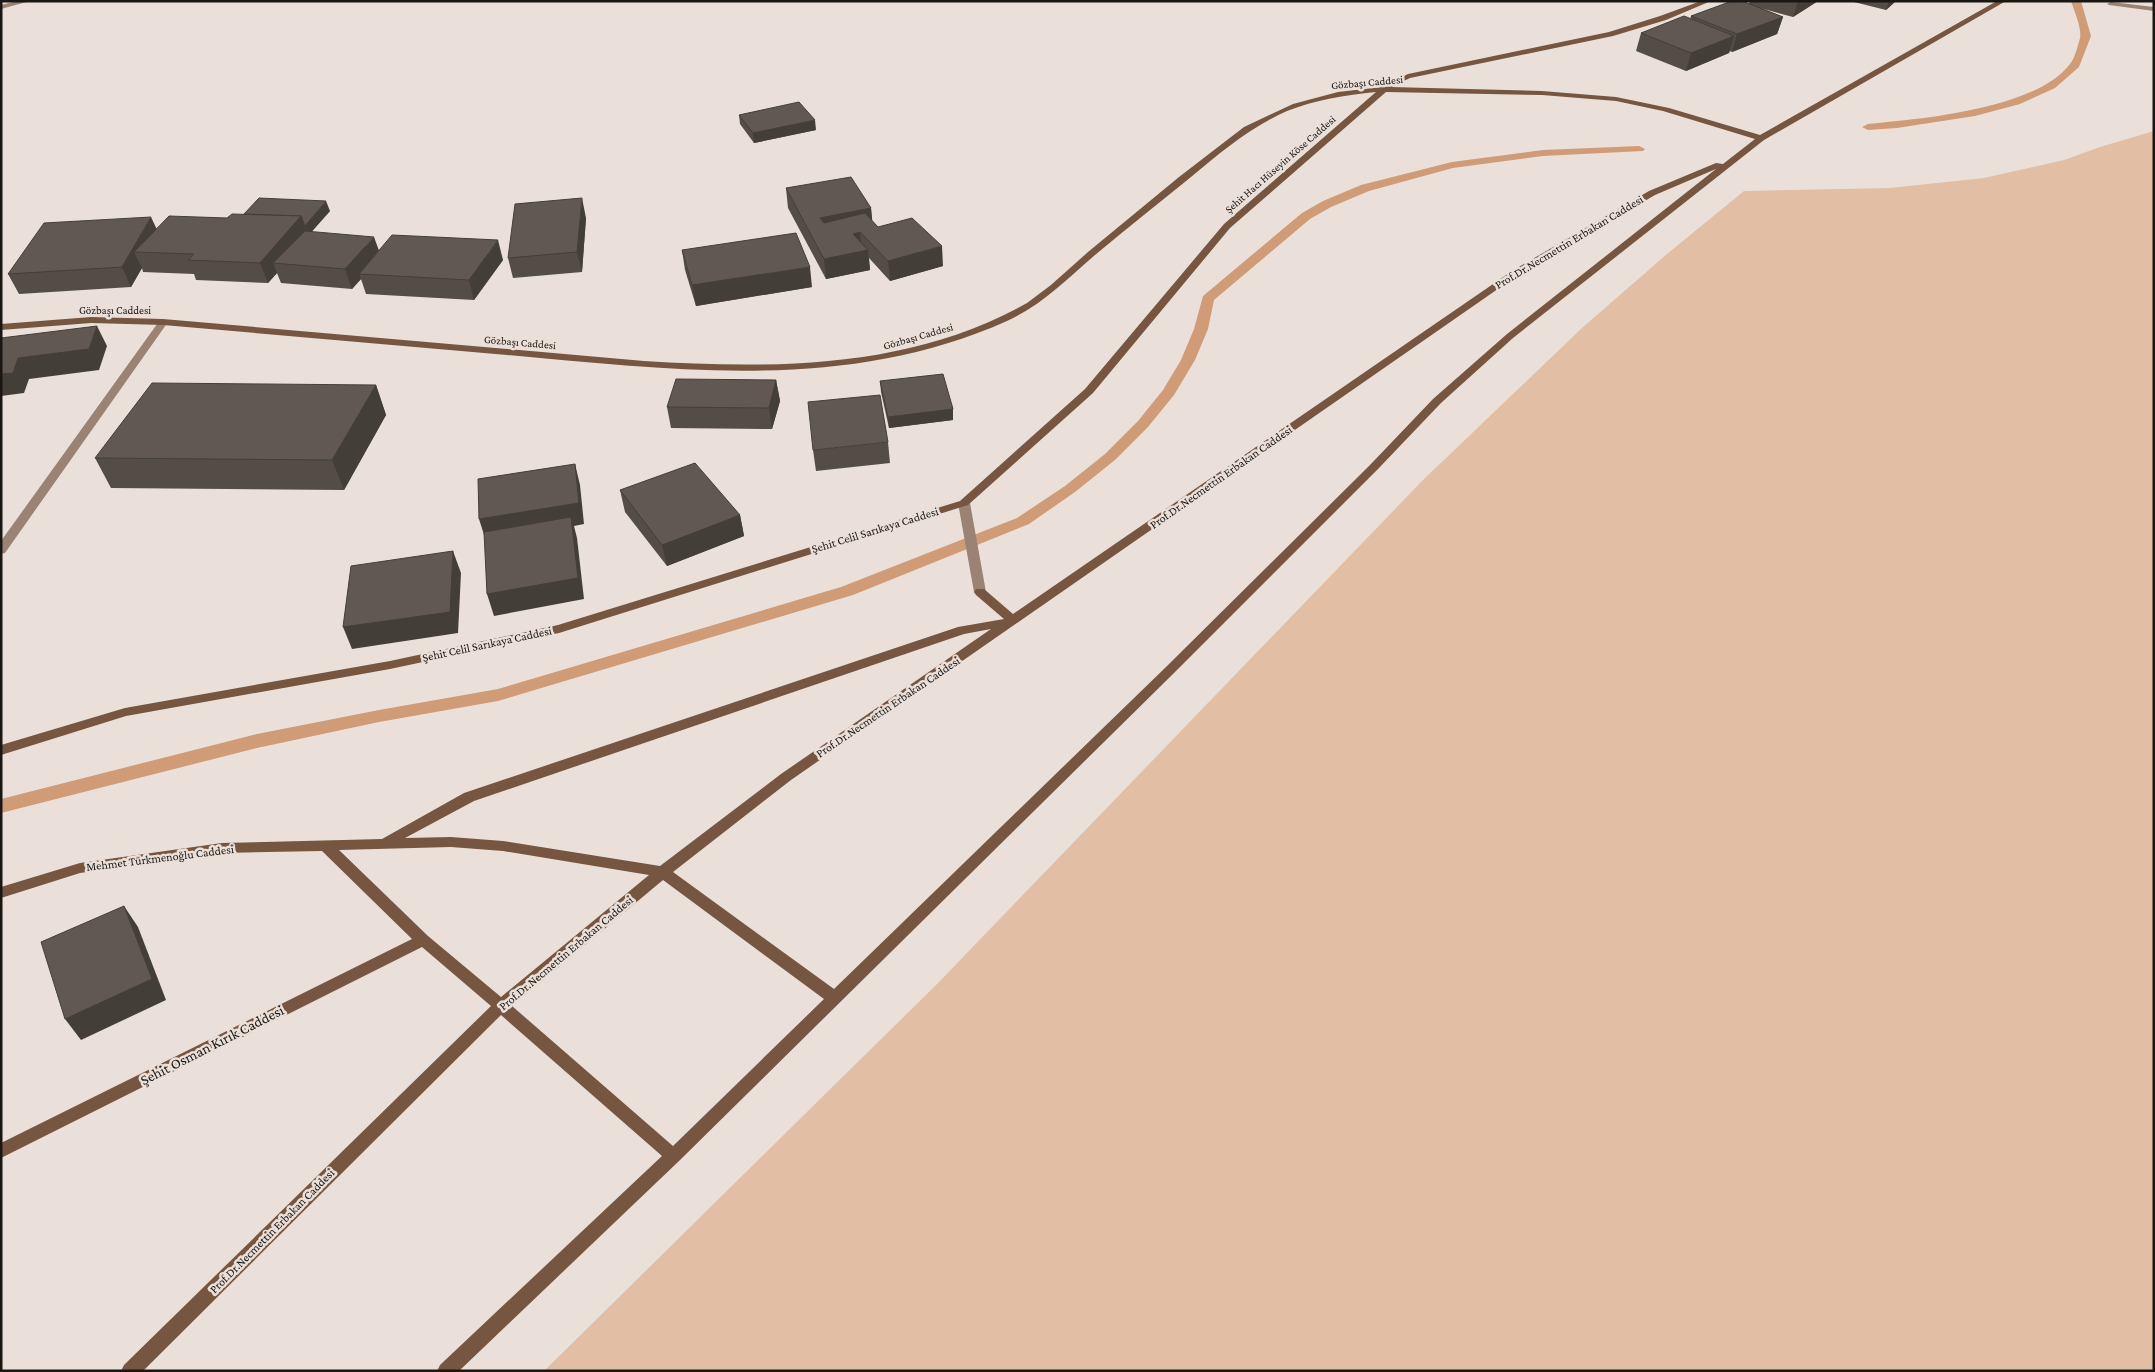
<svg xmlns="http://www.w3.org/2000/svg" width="2155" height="1372" viewBox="0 0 2155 1372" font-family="'Crimson Pro',serif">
<rect width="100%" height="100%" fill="#ebe0d9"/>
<polygon fill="#e2bea5" points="2154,131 2154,1371 544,1371 938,983 1423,480 1582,328 1667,254 1744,191 1890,188 1984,178 2064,160 2100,147"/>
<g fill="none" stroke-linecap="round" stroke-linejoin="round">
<g fill="#d09c78" fill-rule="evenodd">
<path d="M2071 1H2081L2091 36 2079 67 2055 88 2020 104 1975 116 1897 128 1868 130 1862 127 1868 124C1922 119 2036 109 2070 64 2075 58 2078 45 2080 38 2082 28 2074 11 2071 1Z"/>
<polygon points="1639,146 1645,149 1643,151 1543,156 1453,168 1369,191 1331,207 1310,219 1214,300 1208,329 1195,360 1174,395 1148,427 1115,460 1075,492 1029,524 853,595 498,701 379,722 257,748 1,813 1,799 257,734 379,710 498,689 841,587 1017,518 1065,486 1105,454 1138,421 1163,390 1181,360 1194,329 1203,296 1302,213 1323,201 1361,185 1452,162 1543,150"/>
</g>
<polygon fill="#9a8374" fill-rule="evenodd" points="2111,2 2154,7 2154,11 2109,5 2107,4"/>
<g fill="#9a8374" fill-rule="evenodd">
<polygon points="17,1 30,1 1,9 1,5"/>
<polygon points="163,319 168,322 5,553 1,554 1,541 160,320"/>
<polygon points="964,500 970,503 986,592 980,596 974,592 958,503"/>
</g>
<path fill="#765640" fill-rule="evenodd" d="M1701 1H1711L1666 20 1613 36 1410 78 1391 87 1542 91 1616 97 1669 108 1760 135 1997 1H2006L1764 140 1513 338 1441 403 1378 469 1174 673 679 1161 459 1371H437L440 1365 662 1156 501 1015 143 1371H121L124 1365 491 1006 422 947 1 1158V1143L412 939 322 851 222 853 80 873 1 898V887L80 863 222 843 382 839 464 793 958 627 1004 619 976 595 974 592 976 589H984L1013 614 1512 271 1649 191 1716 163 1723 164 1755 139 1663 111 1616 101 1542 95 1386 92 1230 228 1093 393 968 505 559 633 390 669 126 716 1 755V745L125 708 390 661 558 625 960 501 1085 389 1224 224 1376 92C1345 95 1315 100 1287 111 1251 127 1221 152 1191 177 1159 203 1126 229 1095 255 1066 280 1042 305 1007 321 846 393 676 370 507 355 392 345 278 335 163 325L91 323 1 330V324L91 317 163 319 644 361C774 369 910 369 1027 303L1051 285 1088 252 1179 177 1244 127 1293 104 1338 92 1382 87 1408 74 1609 32 1660 16ZM1716 169 1507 334 1433 399 1370 465 1166 667 834 989 673 872 791 780 1518 275 1655 195ZM991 629 781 774 660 866 503 841 451 837 405 838 474 801 964 634ZM451 847 503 851 649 875 501 997 428 936 339 850ZM663 880 824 999 673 1146 512 1006Z"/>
</g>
<g fill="#534c47">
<polygon points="1750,1 1818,1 1793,17 1760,8 1783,17 1777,34 1732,52 1730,51 1729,53 1686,71 1636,51 1641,33 1690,19 1691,16 1749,4"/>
<polygon points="1850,1 1896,1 1886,10"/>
<polygon points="739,115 816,130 754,143 740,124"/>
<polygon points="786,188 871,208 872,221 878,227 943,266 890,281 869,258 870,270 826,279 788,208"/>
<polygon points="330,211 311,232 379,251 503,260 474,300 366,294 361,279 352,289 281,283 277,273 268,283 196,280 194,274 143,272 142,268 131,287 19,294 8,274 156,229 227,218 244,214"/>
<polygon points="586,218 582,272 513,278 508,258"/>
<polygon points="682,250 812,287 696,306 685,270"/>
<polygon points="776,380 780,401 772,429 671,428 667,407"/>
<polygon points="880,381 953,409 953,420 889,428 881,392"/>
<polygon points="376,385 386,415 344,490 111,488 95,458"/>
<polygon points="888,442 890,463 816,471 813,450"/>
<polygon points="620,490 740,515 744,536 667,566 625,512"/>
</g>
<g fill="#443e39">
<polygon points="1798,1 1818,1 1793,17"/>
<polygon points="1889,1 1896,1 1886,10"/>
<polygon points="1783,17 1777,34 1732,52 1737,34"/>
<polygon points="1734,36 1729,53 1686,71 1691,53"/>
<polygon points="815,120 816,130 754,143 753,133"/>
<polygon points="582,198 586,218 582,272 577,252"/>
<polygon points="326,201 330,211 308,236 305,226"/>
<polygon points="871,208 873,228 823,238 820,218"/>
<polygon points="301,216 308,236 273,263 277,273 268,283 260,263"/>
<polygon points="151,217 160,236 134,252 142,268 131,287 122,267"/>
<polygon points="860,232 862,251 868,250 870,270 826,279 824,259 853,234"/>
<polygon points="374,237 381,256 359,274 361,279 352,289 345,269"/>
<polygon points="498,240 503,260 474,300 469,280"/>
<polygon points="942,246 943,266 890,281 888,261"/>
<polygon points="810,267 812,287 696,306 692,285"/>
<polygon points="97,326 107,346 99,370 29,379 24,393 1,396 1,374 18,358"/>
<polygon points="776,380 780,401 772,429 769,408"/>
<polygon points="376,385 386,415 344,490 332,460"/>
<polygon points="953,409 953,420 889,428 888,417"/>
<polygon points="575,464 580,485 584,524 574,526 577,538 584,599 494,616 487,594 486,541 479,519"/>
<polygon points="740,515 744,536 667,566 662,545"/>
<polygon points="453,551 461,573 458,633 352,649 343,627"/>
<polygon points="124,906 138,927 166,1000 81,1040 65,1019"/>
</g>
<g fill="#615852" stroke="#443e39">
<polygon points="1732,1 1742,1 1783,17 1737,34 1691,16"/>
<polygon points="1684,16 1734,36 1691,53 1641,33"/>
<polygon points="799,102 815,120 753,133 739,115"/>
<polygon points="851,177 871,208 820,218 824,223 865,213 878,227 912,218 942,246 888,261 860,232 853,234 868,250 824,259 786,188"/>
<polygon points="259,198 326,201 305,226 301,216 244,214"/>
<polygon points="582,198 577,252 508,258 515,204"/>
<polygon points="232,214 301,216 260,263 188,260 194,254 134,252 169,216 227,218"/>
<polygon points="151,217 122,267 8,274 44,223"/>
<polygon points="305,231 374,237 345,269 273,263"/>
<polygon points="796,233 810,267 692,285 682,250"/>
<polygon points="392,235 498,240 469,280 359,274"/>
<polygon points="97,326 89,349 18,358 13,373 1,374 1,338"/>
<polygon points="943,374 953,409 888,417 880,381"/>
<polygon points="676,379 776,380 769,408 667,407"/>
<polygon points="152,383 376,385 332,460 95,458"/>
<polygon points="880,395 888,442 813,450 808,402"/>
<polygon points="695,463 740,515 662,545 620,490"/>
<polygon points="575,464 579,503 479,519 478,479"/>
<polygon points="571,517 578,578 487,594 484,532"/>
<polygon points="453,551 450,612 343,627 351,566"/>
<polygon points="124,906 152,979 65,1019 41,942"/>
</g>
<g text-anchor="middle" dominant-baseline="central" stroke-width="5" stroke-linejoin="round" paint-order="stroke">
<g font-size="11" fill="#1a1613" stroke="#ebe0d9">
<text transform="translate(1367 82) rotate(-5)">Gözbaşı Caddesi</text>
<text transform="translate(1280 164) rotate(-41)">Şehit Hacı Hüseyin Köse Caddesi</text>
<text x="115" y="310">Gözbaşı Caddesi</text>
<text transform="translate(918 336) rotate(-16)">Gözbaşı Caddesi</text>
<text transform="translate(520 342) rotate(5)">Gözbaşı Caddesi</text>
</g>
<g font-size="12" fill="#1a1613" stroke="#ebe0d9">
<text transform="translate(1569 242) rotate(-31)">Prof.Dr.Necmettin Erbakan Caddesi</text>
<text transform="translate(1221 477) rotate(-35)">Prof.Dr.Necmettin Erbakan Caddesi</text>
<text transform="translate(875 530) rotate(-17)">Şehit Celil Sarıkaya Caddesi</text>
<text transform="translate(487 644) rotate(-12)">Şehit Celil Sarıkaya Caddesi</text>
<text transform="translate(888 707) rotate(-34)">Prof.Dr.Necmettin Erbakan Caddesi</text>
<text transform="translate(160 858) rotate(-7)">Mehmet Türkmenoğlu Caddesi</text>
<text transform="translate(566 953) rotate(-40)">Prof.Dr.Necmettin Erbakan Caddesi</text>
<text transform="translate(272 1231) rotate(-45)">Prof.Dr.Necmettin Erbakan Caddesi</text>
</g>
<g font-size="15" fill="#1a1613" stroke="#ebe0d9">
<text transform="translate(212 1045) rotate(-27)">Şehit Osman Kırık Caddesi</text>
</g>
</g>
<rect width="2155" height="1372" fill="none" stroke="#1a1613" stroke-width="5"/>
</svg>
